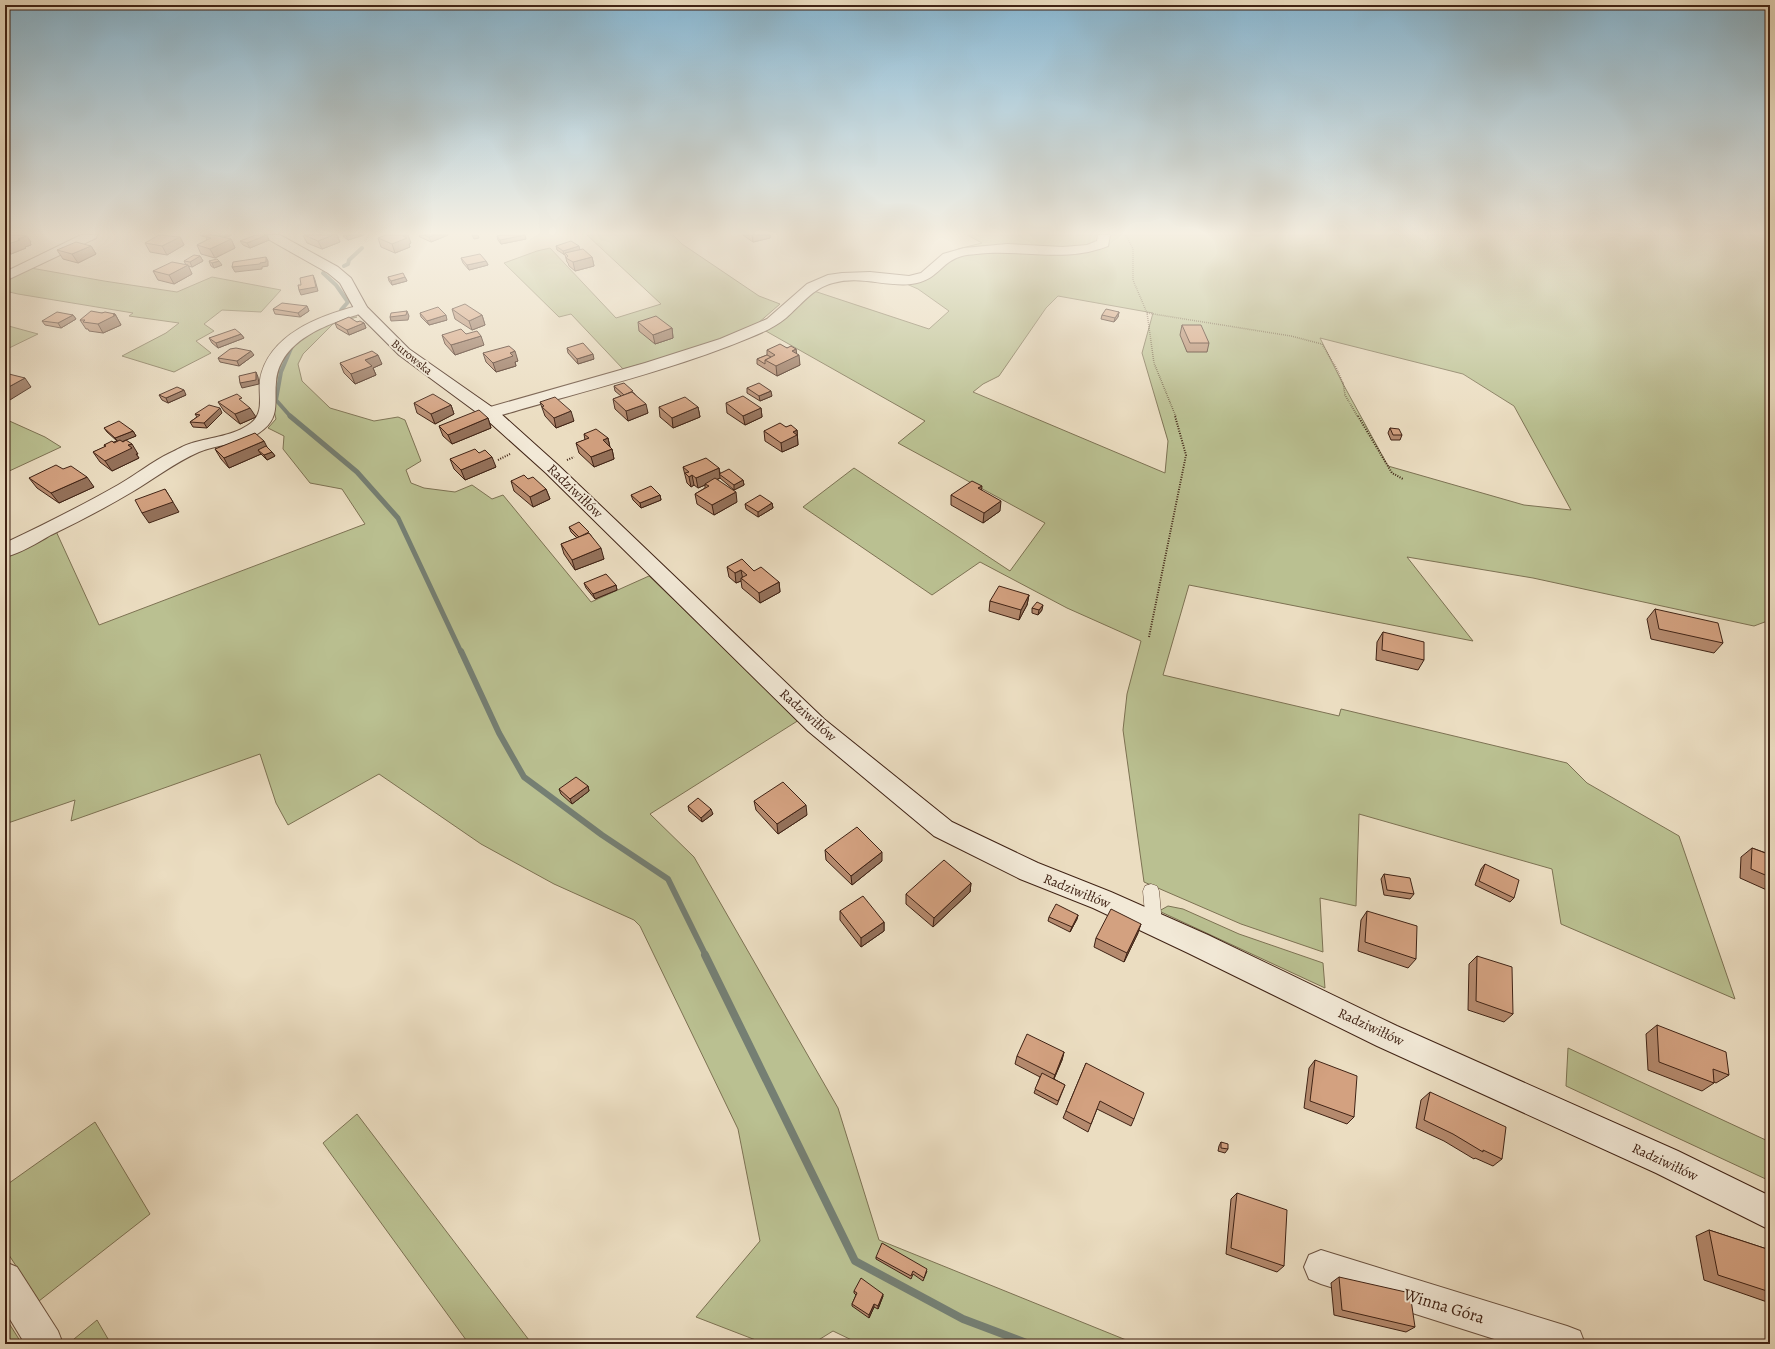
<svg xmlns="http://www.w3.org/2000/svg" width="1775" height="1349" viewBox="0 0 1775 1349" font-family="Alegreya,serif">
<rect width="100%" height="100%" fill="#ebddc1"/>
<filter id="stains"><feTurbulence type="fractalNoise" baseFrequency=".005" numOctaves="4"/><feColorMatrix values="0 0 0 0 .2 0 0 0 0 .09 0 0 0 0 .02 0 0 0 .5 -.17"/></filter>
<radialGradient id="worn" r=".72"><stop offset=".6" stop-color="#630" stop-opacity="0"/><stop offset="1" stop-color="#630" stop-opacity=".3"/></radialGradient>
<g fill="#bac091" stroke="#7d7253" fill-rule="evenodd">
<polygon points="587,235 673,235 682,244 759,296 780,304 757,324 707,346 623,369 571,314 559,317 504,263 537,251 550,248 616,318 661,304"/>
<polygon points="967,235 1102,235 1101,242 1086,247 962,251 958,249 982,243"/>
<path d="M1111 235H1770V620L1754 626 1533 578 1407 557 1473 641 1189 585 1163 675 1339 716 1341 709 1567 763 1587 783 1679 836 1735 999 1561 924 1552 869 1359 814 1356 906 1320 898 1323 952 1241 924 1144 882 1123 730 1127 694 1141 641 1067 608 980 562 932 595 803 507 854 468 1010 571 1045 523 898 443 925 421 764 330 811 290 929 329 949 311 918 289 902 282 926 277 950 258 968 252 1063 253 1108 243ZM1058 296 1153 313 1142 353 1168 441 1165 473 973 392 983 384 999 376 1046 308ZM1320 338 1463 374 1514 406 1571 510 1524 505 1388 466 1342 382Z"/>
<polygon points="31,268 104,281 177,292 212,277 281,290 261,312 222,310 204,324 214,331 196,341 211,353 174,372 122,356 166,333 179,323 129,316 133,313 18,294 5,291 5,280"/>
<polygon points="339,317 357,317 333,324 303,354 298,364 302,381 330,408 374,421 398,417 405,420 421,461 406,470 411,483 424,488 455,492 472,485 492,499 503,495 591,602 649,576 799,720 650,814 694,857 838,1108 879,1240 1136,1344 860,1344 833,1331 812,1344 766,1344 696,1317 760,1241 738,1129 640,926 634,920 554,884 481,844 379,774 288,825 276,803 260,754 71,821 75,800 5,824 5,555 55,529 99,625 365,524 342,489 310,483 283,449 284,436 268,428 276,419 272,403 281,355 298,339"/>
<polygon points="5,325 38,334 5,350"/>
<polygon points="5,419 45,437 61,447 5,473"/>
<polygon points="1168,906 1183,909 1239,934 1323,963 1325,988 1159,911"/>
<polygon points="1568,1048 1770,1142 1770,1181 1566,1086"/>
<polygon points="357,1114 532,1344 469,1344 323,1143"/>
<polygon points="95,1122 150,1214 39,1301 5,1249 5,1186"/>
<polygon points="5,1317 22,1344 5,1344"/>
<polygon points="97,1320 111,1344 68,1344"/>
</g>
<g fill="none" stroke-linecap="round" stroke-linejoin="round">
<g stroke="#757f73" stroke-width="4">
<polyline points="344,266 348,264 349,260 362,248"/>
<polyline points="323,273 336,285 348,302 341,310"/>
<polyline points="291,417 276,400 281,372 292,346"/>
</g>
<polyline stroke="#757f73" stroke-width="5" points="290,416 357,472 398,518 461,652"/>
<polyline stroke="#757f73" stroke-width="6" points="461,651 499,733 524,777 602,835 668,879 706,956"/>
<polyline stroke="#757f73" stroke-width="8" points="705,955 855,1261 963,1319 1029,1344"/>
<g stroke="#6b5240" stroke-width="1">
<polygon id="lane" points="1151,884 1157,886 1159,891 1162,924 1160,929 1154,931 1148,929 1146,924 1143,891 1145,886"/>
</g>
<g stroke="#6b5240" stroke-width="2">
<g id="street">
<polygon points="81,235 97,235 96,238 5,281 5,272"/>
<path d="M1098 235H1110L1108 246C1068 262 1029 251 988 253 979 254 970 254 962 256 940 262 938 281 911 284 885 287 860 275 833 283 813 288 801 305 786 318 775 327 762 333 749 338 667 372 579 392 495 417L489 418 483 417 481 413 483 409 645 363 720 339 767 319 807 284 828 275 842 273 870 272 909 276 921 273 943 254 964 248 1007 244 1063 247 1087 245 1097 241Z"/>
<path d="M361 305 366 306 368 309 366 312C331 323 280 338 276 382 274 400 280 416 264 429 246 445 220 443 199 452 174 463 154 479 132 492 105 508 78 522 51 535 37 543 21 553 5 557V543C43 525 81 506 118 485 136 475 151 462 170 453 177 450 184 445 192 443 212 437 234 436 251 423 265 412 258 395 260 380 268 334 321 315 361 305Z"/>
<polygon points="1321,1250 1567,1326 1580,1331 1585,1344 1510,1344 1321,1284 1309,1279 1304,1267 1309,1255"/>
<polygon points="5,1262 17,1267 58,1331 63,1344 25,1344 5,1311"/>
</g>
</g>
<g stroke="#402315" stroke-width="2">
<polygon id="secondary" points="265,235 280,235 338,267 351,278 367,307 409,349 499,412 558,465 824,719 952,822 1038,863 1111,892 1208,935 1397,1026 1678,1151 1770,1196 1770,1230 1656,1173 1377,1046 1188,953 1093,908 1020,879 934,836 808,731 546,473 487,420 399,355 356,312 340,283 328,273 266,238"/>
</g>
<g stroke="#402315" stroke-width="1.5" stroke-dasharray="0.5 1.5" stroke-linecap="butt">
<polyline points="1126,235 1133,249 1133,280 1147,313 1154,363 1176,417"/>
<polyline points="365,241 369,235"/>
<polyline points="1147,313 1291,336 1322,344 1337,369 1343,383 1345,395 1358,417"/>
</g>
<g stroke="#402315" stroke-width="2" stroke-dasharray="1 1.5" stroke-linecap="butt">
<polyline points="1358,416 1392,473 1403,479"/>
<polyline points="498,460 510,454"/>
<polyline points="567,460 574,457"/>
<polyline points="1149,637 1186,455 1175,416"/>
</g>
<use href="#lane" fill="#f2e9d7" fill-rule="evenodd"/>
<use href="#street" fill="#f2e9d7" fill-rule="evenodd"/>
<use href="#secondary" fill="#f2e9d7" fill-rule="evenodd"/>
</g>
<g fill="#b58a6e" stroke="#402315">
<polygon points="5,235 31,242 30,242 31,245 25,247 26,248 11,254 5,252"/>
<polygon points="200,235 217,235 217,236 231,239 235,248 215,258 201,254 197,245 207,240 206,237 201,236"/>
<polygon points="219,235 232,235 226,237"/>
<polygon points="303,235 337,235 340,242 322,249 307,243"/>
<polygon points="343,235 364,235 348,240 344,237"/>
<polygon points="419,235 448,235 431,242 420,237"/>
<polygon points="743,235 770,235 770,238 753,242"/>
<polygon points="497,236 526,239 501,244 498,240"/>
<polygon points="180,237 184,245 167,255 150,252 145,243"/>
<polygon points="378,238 411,243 409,244 410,247 395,253 381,247"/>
<polygon points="269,240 250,248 243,245 240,241"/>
<polygon points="91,246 96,254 78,263 63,259 57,250"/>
<polygon points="556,246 580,250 592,257 594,266 575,271 569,266 568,263 567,262 565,255 557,250"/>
<polygon points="200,256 203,261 192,267 188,266 192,274 174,284 158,280 153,271 186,265 184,261"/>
<polygon points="461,258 486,261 488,265 469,270 463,263"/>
<polygon points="209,261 222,265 214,268 211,266"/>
<polygon points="388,277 405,277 407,281 392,285 389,281"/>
<polygon points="307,306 309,311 300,317 275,314 273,309"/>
<polygon points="452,309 482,315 485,325 472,330 455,319"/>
<polygon points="1119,312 1118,317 1114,322 1101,319 1102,315"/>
<polygon points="102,313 115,314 121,325 103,333 89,331 88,329 86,329 80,320"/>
<polygon points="420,313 447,320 429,325 421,317"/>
<polygon points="73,315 76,319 61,328 45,325 42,321"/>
<polygon points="357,322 364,323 366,328 349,335 337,328 335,323"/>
<polygon points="638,322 672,328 673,338 655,344 639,331"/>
<polygon points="1182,325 1209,343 1207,352 1187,352 1180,335"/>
<polygon points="241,334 244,338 218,348 212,343 209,338"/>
<polygon points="466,334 484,345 455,355 445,344 442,335"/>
<polygon points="567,348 594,359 578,364 568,353"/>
<polygon points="787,348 796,349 796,353 800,365 777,376 757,364 757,359 767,355 767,350"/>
<polygon points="483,353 518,361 515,362 516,366 496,372 486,362"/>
<polygon points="254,355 239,366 220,362 218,358"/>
<polygon points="340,363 382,364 373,368 376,375 355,384 344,373"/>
<polygon points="614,386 634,393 648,413 628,421 615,409 613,399 621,396 615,391"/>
<polygon points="747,388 772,396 760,401 747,393"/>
<polygon points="159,395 186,395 168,403 162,400"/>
<polygon points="218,402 256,417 240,424 224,411"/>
<polygon points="540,402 574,421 556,428 545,416"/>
<polygon points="414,403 451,405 454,414 435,424 417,413"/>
<polygon points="726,403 761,408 762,417 745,425 727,413"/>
<polygon points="659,407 698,407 700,417 673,428 660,417"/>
<polygon points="222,413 207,428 193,427 190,422 197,417 195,414"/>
<polygon points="488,418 491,428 452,444 443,436 439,426"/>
<polygon points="786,427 797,430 798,445 782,452 765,441 764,431"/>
<polygon points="104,428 133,431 136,436 122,441 138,454 136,454 139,458 112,471 100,462 93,452 105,447 104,445 117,441 107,432"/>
<polygon points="1390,428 1402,435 1400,440 1391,440 1388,433"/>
<polygon points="584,434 608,438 610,447 612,449 614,459 594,467 579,453 576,443 585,440"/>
<polygon points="266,446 272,452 275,456 267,460 261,454 229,468 221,459 215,449"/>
<polygon points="479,453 496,467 465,480 454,469 450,459"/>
<polygon points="683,467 719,468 720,473 743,480 744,485 734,490 720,478 717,480 737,502 714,515 697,504 695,494 705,488 705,485 698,488 694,485 691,487 687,483"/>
<polygon points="29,478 94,487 59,503 37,488"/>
<polygon points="528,479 546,489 550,499 533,507 514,491 511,481"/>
<polygon points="981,490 1000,511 983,523 951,505 951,495"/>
<polygon points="631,495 660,495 661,500 641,508 633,500"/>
<polygon points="772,503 773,508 758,517 746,509 745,504"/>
<polygon points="569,527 590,534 604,559 575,570 564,554 561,544 577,538 571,532"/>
<polygon points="727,567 754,571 779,582 780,592 760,603 742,588 741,581 736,583 729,577"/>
<polygon points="584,583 616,585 617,590 595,599 586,588"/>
<polygon points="1029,595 1027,605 1019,620 989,611 990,601"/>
<polygon points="1032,608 1042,610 1038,615 1032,613"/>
<polygon points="1655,609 1723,643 1714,653 1651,639 1647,619"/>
<polygon points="1383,632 1424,660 1418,670 1376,660 1377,642"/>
<polygon points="588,786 589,791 572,804 561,794 559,789"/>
<polygon points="754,801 807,815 778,834 756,810"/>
<polygon points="688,806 713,814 702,822 689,811"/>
<polygon points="1752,848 1766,853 1768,851 1770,852 1770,890 1769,891 1740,878 1741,857"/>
<polygon points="825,850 882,861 852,885 826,860"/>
<polygon points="1485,864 1514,898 1510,902 1475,885 1481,869"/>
<polygon points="1384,874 1414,894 1410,899 1384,895 1381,879"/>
<polygon points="971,883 970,892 933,927 906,904 906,894"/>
<polygon points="840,911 884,922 884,931 861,947 840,920"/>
<polygon points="1367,911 1416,959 1408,968 1358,951 1361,920"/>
<polygon points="1078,915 1077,919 1070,932 1048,921 1049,917"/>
<polygon points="1138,933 1124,962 1094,947 1096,938"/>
<polygon points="1477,956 1513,1014 1504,1022 1468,1010 1469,964"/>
<polygon points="1657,1025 1729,1075 1716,1083 1714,1082 1714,1083 1702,1091 1648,1070 1646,1034"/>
<polygon points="1064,1052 1062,1060 1054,1079 1065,1085 1057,1105 1034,1093 1040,1077 1015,1064 1017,1056"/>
<polygon points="1315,1060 1354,1117 1347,1124 1304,1108 1309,1068"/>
<polygon points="1086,1063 1134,1119 1131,1126 1097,1109 1088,1132 1063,1118"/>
<polygon points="1430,1092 1502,1159 1493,1166 1475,1158 1474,1159 1444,1141 1416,1128 1421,1100"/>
<polygon points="1221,1142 1228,1149 1225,1153 1218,1151 1219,1146"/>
<polygon points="1237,1193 1284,1266 1277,1272 1226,1254 1231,1199"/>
<polygon points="1709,1230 1770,1250 1770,1303 1704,1280 1696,1236"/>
<polygon points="876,1257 927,1271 923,1281 913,1274 911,1279 876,1259"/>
<polygon points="1339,1277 1415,1327 1406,1332 1334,1315 1331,1283"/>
<polygon points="854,1291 883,1296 878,1309 874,1307 869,1318 852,1306 852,1304 856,1295 854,1293"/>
</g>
<g fill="#94715a" stroke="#402315">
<polygon points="21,235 26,235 31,242 30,242 31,245 25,247 26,248 11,254 5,245"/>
<polygon points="225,235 232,235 226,237"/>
<polygon points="267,235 269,240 250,248 247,243"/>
<polygon points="333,235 337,235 340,242 322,249 318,241"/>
<polygon points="346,235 364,235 348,240"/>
<polygon points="407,235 408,235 411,243 409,244 410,247 395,253 392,244 403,236"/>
<polygon points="435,235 448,235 431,242 429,237"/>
<polygon points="472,235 478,235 479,238 474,239"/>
<polygon points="525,235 526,239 501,244 500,240"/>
<polygon points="752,235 770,235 770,238 753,242"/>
<polygon points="180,237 184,245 167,255 162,246"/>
<polygon points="231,239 235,248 215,258 210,249"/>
<polygon points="91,246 96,254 78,263 72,254"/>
<polygon points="579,246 580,250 565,253 564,255 563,251"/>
<polygon points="200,256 203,261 192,267 190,262"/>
<polygon points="266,257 268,261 268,266 262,267 262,269 235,272 232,267 260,263"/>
<polygon points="592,257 594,266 575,271 573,262"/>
<polygon points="219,261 222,265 214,268 212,263"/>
<polygon points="486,261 488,265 469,270 467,265"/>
<polygon points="188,265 192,274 174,284 169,275"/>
<polygon points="313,275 315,280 318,291 301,295 299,290"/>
<polygon points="405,277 407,281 392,285 391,281"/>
<polygon points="307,306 309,311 300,317 298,313"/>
<polygon points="407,311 409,316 408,320 391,321 390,317"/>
<polygon points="1119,312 1118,317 1114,322 1115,318"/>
<polygon points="115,314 121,325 103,333 98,324"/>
<polygon points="73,315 76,319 61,328 58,323"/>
<polygon points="446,315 447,320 429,325 427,321"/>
<polygon points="482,315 485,325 472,330 469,321"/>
<polygon points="364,323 366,328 349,335 347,330"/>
<polygon points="672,328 673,338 655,344 653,335"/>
<polygon points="241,334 244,338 218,348 216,343"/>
<polygon points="481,336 484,345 455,355 451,345"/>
<polygon points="796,349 797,356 799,355 800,365 777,376 776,366 792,351"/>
<polygon points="251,351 254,355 239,366 237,361"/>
<polygon points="515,351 518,361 515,362 516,366 496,372 493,363 510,353"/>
<polygon points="593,354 594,359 578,364 577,359"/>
<polygon points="378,355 382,364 373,368 376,375 355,384 351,374 365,360"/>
<polygon points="256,372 258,377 259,384 242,388 240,383"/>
<polygon points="25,378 31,387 5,403 5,389"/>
<polygon points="184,390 186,395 168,403 166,398"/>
<polygon points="771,391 772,396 760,401 759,396"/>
<polygon points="646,404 648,413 628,421 626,411"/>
<polygon points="451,405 454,414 435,424 431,414"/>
<polygon points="698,407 700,417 673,428 672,418"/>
<polygon points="220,408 222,413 207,428 204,423"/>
<polygon points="250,408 256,417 240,424 235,414"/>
<polygon points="761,408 762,417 745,425 743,416"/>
<polygon points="571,411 574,421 556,428 554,418"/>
<polygon points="488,418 491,428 452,444 448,435"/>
<polygon points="797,430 798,445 782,452 781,443 793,432"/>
<polygon points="133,431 136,436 119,443 115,438"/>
<polygon points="608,438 610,448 603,440"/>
<polygon points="264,441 269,451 258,450 261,454 229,468 224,458"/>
<polygon points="132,444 138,454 136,454 139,458 112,471 105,461 128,445"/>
<polygon points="612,449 614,459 594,467 591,457"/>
<polygon points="272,452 275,456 267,460 264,455"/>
<polygon points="492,457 496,467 465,480 461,470"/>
<polygon points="719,468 720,478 706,484 705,484 705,485 698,488 696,478"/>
<polygon points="692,475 694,485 691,487 689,477"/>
<polygon points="87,477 94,487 59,503 51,493"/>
<polygon points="743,480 744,485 734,490 734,485"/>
<polygon points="982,486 981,496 978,488"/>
<polygon points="165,489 179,512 149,523 142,513"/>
<polygon points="546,489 550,499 533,507 530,497"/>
<polygon points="736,492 737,502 714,515 712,505"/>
<polygon points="660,495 661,500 641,508 640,503"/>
<polygon points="1001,501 1000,511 983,523 984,513"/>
<polygon points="772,503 773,508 758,517 758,512"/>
<polygon points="601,548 604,559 575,570 572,560"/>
<polygon points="741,570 743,580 741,578 741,581 736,583 735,573"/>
<polygon points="779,582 780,592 760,603 759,593"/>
<polygon points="616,585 617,590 595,599 593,594"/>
<polygon points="1029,595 1027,605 1019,620 1021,610"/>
<polygon points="1043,605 1042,610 1038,615 1039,610"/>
<polygon points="588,786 589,791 572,804 570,799"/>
<polygon points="806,805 807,815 778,834 777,824"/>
<polygon points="711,809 713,814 702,822 701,818"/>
<polygon points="882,852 882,861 852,885 851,876"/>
<polygon points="971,883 970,892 933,927 934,918"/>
<polygon points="1078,915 1077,919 1070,932 1072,927"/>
<polygon points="884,922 884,931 861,947 861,938"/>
<polygon points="1141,924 1138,933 1124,962 1127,953"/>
<polygon points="1064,1052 1062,1060 1052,1083 1055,1075"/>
<polygon points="883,1294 883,1296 878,1309 878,1306"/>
<polygon points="874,1304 874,1307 869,1318 869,1315"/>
</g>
<g fill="#d3a180" stroke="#402315">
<polygon points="5,235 22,235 26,236 18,239 20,240 5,245"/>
<polygon points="159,235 180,237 162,246 145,243"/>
<polygon points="210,235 213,235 231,239 210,249 197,245 211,238 206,237"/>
<polygon points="256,235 267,235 247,243 240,241"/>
<polygon points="304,235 333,235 318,241"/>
<polygon points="386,235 407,235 403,236 407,238 392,244 378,238"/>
<polygon points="424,235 435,235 429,237"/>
<polygon points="503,235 525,235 500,240 497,236"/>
<polygon points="571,241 579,246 563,251 556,246"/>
<polygon points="76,242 91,246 72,254 57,250"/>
<polygon points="583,249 592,257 573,262 566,258 568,256 565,253"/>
<polygon points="480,254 486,261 467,265 461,258"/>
<polygon points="194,255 200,256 190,262 184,261"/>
<polygon points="266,257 266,262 260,263 260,264 232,267 233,262"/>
<polygon points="217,259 219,261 212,263 209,261"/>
<polygon points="172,262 188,265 169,275 153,271"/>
<polygon points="403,273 405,277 391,281 388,277"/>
<polygon points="313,275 316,287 299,290 298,285 301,285 300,278"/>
<polygon points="282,303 307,306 298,313 273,309"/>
<polygon points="465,304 482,315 469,321 452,309"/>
<polygon points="438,307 446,315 427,321 420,313"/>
<polygon points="1106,309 1119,312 1115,318 1102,315"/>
<polygon points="91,311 102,313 105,312 115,314 113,315 116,315 98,324 83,322 85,320 80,320"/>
<polygon points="407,311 406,315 390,317 391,313"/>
<polygon points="57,312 73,315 58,323 42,321"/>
<polygon points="656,316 672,328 653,335 638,322"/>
<polygon points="349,317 357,322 360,321 364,323 347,330 335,323"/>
<polygon points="1182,325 1201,325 1209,343 1190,343"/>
<polygon points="235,329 241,334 216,343 209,338"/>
<polygon points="461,329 466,334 477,331 481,336 451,345 442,335"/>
<polygon points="583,343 593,354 577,359 567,348"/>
<polygon points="780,344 787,348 791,346 796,349 792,351 799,355 776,366 765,360 775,355 767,350"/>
<polygon points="509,346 515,351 510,353 513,356 493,363 483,353"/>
<polygon points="236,348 251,351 237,361 218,358 230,349"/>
<polygon points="372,351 378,355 365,360 372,366 351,374 340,363"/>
<polygon points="767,355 771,357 765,360 765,364 757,359"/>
<polygon points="256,372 256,380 240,383 239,376"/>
<polygon points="9,374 25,378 5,389 5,376"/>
<polygon points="624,383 633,391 624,395 614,386"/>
<polygon points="759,383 771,391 759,396 747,388"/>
<polygon points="177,387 184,390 166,398 159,395"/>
<polygon points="632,392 646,404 626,411 613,399"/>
<polygon points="237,394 242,398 239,399 250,408 235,414 218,402"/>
<polygon points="433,394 451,405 431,414 414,403"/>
<polygon points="743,396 761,408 743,416 726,403"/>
<polygon points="555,397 571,411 554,418 542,407 544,406 540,402"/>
<polygon points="685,397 698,407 672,418 659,407"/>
<polygon points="209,405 220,408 204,423 190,422 200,415 195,414"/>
<polygon points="479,410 488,418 448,435 439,426"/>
<polygon points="119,421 133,431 115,438 104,428"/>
<polygon points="780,423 786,427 791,425 797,430 793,432 797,435 781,443 764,431"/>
<polygon points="1390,428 1399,429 1402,435 1393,435"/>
<polygon points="596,429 608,438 603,440 612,449 591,457 576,443 589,438 584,434"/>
<polygon points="255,433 264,441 224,458 215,449"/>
<polygon points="120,440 123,442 126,440 132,444 128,445 132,448 105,461 93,452 106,446 104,445 112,441 114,443"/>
<polygon points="266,446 272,452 264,455 258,450"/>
<polygon points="475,449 479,453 485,450 492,457 461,470 450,459"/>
<polygon points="706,458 719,468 696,478 692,475 689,477 685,473 689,472 683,467"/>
<polygon points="56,465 63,469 71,466 87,477 51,493 29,478"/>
<polygon points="729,469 743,480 734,485 719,474"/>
<polygon points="524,475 528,479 533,477 546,489 530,497 511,481"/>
<polygon points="715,478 736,492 712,505 695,494 709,486 705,484"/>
<polygon points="972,481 982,486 978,488 1001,501 984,513 951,495"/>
<polygon points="651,486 660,495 640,503 631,495"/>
<polygon points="165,489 173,502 142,513 135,500"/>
<polygon points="760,495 772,503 758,512 745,504"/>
<polygon points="579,522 589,532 579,537 569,527"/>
<polygon points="589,533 601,548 572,560 561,544"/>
<polygon points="742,559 754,571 761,567 779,582 759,593 741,578 747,575 741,570 735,573 727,567"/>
<polygon points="606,574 616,585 593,594 584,583"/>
<polygon points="999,586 1029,595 1021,610 990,601"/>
<polygon points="1037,602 1043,605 1039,610 1032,608"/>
<polygon points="1655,609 1718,623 1723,643 1659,629"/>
<polygon points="1383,632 1424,642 1424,660 1382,650"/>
<polygon points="576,777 588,786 570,799 559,789"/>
<polygon points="783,782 806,805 777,824 754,801"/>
<polygon points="698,798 711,809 701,818 688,806"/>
<polygon points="857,827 882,852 851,876 825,850"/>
<polygon points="1752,848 1768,854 1768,851 1770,852 1770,877 1751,869"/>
<polygon points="944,860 971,883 934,918 906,894"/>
<polygon points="1485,864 1519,880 1514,898 1479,881"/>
<polygon points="1384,874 1410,878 1414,894 1387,890"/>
<polygon points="863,896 884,922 861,938 840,911"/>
<polygon points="1056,904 1078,915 1072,927 1049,917"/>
<polygon points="1111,909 1141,924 1127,953 1096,938"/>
<polygon points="1367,911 1417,926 1416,959 1365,942"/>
<polygon points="1477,956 1512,967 1513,1014 1476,1001"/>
<polygon points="1657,1025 1726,1052 1729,1075 1713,1069 1714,1083 1659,1062"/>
<polygon points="1027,1034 1064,1052 1055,1075 1017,1056"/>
<polygon points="1315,1060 1357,1076 1354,1117 1310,1101"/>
<polygon points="1086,1063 1144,1093 1134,1119 1100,1101 1091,1124 1066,1111"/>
<polygon points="1042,1073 1065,1085 1058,1101 1035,1089"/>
<polygon points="1430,1092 1506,1127 1502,1159 1483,1150 1483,1152 1453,1134 1424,1120"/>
<polygon points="1221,1142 1228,1144 1228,1149 1221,1148"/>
<polygon points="1237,1193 1287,1210 1284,1266 1231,1248"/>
<polygon points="1709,1230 1770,1250 1770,1292 1718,1275"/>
<polygon points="882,1243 927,1269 924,1278 913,1271 911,1276 876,1257"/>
<polygon points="1339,1277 1410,1293 1415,1327 1342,1310"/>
<polygon points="861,1278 883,1294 878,1306 874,1304 869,1315 852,1304 857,1293 854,1291"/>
</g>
<linearGradient id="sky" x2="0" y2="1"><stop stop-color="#88b7d2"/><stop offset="0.55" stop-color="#f6f0e3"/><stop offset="1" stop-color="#f6f0e3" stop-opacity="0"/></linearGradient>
<rect width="1775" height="424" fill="url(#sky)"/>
<g text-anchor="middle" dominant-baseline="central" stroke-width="4" stroke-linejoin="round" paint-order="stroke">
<g font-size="12" fill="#402315" stroke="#f2e9d7">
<text transform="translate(412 357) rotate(39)">Burowska</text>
</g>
<g font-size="14" fill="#402315" stroke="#f2e9d7">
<text transform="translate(575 491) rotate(44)">Radziwiłłów</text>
<text transform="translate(808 715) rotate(42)">Radziwiłłów</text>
<text transform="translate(1077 891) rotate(22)">Radziwiłłów</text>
<text transform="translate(1371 1027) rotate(25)">Radziwiłłów</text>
<text transform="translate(1665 1162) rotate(25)">Radziwiłłów</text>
</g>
<g font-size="17" fill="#402315" stroke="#f2e9d7">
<text transform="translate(1444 1306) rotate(17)">Winna Góra</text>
</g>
</g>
<rect width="1775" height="1349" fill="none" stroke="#ebddc1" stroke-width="20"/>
<rect x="6" y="6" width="1763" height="1337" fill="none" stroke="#402315" stroke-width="2"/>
<rect x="10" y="10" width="1755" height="1329" fill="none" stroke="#402315"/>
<rect width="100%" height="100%" filter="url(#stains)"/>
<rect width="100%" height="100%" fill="url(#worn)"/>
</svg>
